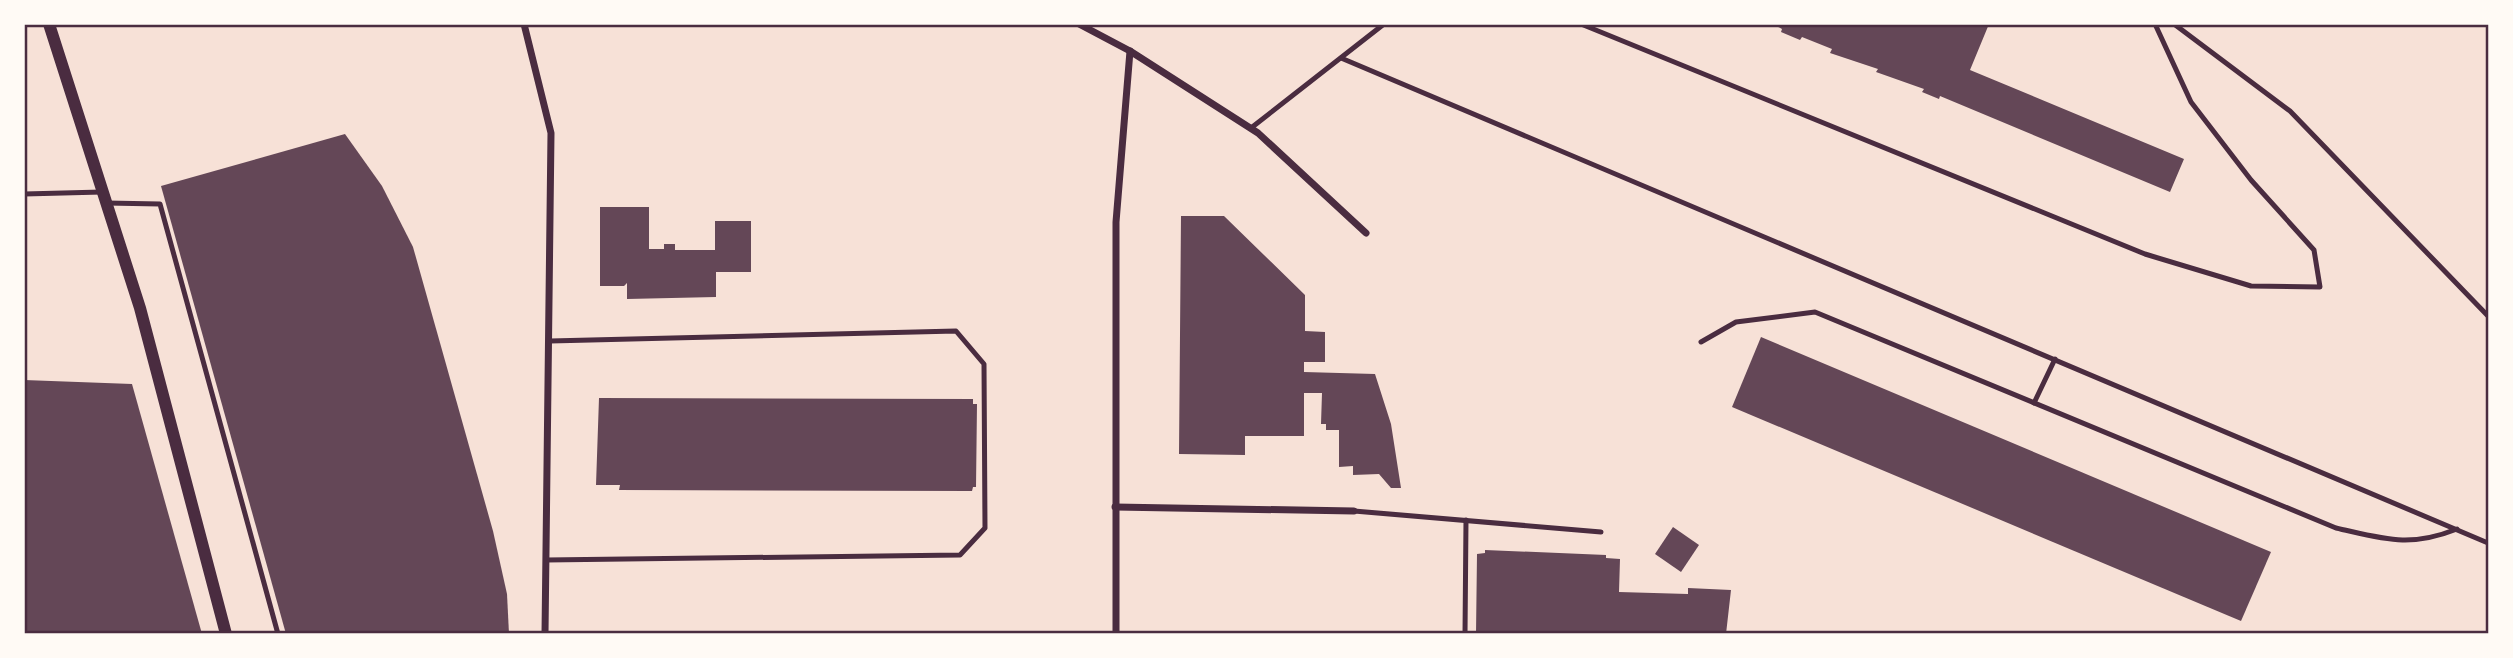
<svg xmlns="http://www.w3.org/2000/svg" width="2513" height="658" viewBox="0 0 2513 658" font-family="Lato,sans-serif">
<rect width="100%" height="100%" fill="#f7e1d7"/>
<g fill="#644757">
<polygon points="1773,24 1989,24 1970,70 2184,159 2170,192 1940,96 1939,99 1922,92 1924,89 1876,72 1878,69 1830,53 1832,49 1802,37 1800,40 1781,32 1782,29"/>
<polygon points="345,134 382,186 413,247 493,531 507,594 509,634 286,634 161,186"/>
<polygon points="600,207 649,207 649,249 664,249 664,244 675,244 675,250 715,250 715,221 751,221 751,272 716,272 716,297 627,299 627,283 624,286 600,286"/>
<polygon points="1181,216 1224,216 1305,295 1305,331 1325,332 1325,362 1304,362 1304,372 1375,374 1391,424 1401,488 1391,488 1379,474 1353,475 1353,466 1339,467 1339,430 1326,430 1326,424 1321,424 1322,393 1304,393 1304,436 1245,436 1245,455 1179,454"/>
<polygon points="1761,337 2271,552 2241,621 1732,407"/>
<polygon points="24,380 132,384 202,634 24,634"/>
<polygon points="599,398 973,399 973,404 977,404 976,487 973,487 972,491 619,490 620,485 596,485"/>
<polygon points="1673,527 1699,545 1681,572 1655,554"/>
<polygon points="1485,550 1606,555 1606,558 1620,559 1619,592 1688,594 1688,588 1731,590 1726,634 1476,634 1477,554 1485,553"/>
</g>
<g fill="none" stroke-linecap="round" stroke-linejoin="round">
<g stroke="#4a2c40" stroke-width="5">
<polyline points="1581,24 2145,254 2251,286 2320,287 2314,250 2251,180 2191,102 2155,24"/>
<polyline points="2174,24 2290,111 2488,316"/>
<polyline points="1341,58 2488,543"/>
<polyline points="1251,128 1384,24"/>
<polyline points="24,194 102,192"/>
<polyline points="106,203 160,204 278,634"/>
<path d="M1701 342 1736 322 1815 312 2336 528C2385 539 2409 548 2457 529"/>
<polyline points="2034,403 2055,359"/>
<polyline points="1354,511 1601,532"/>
<polyline points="546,560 960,555 985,528 984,364 956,331 550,341"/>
<polyline points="1465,634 1466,520"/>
</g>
<g stroke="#4a2c40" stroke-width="7">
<polyline points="524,24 551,133 545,634"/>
<polyline points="1079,24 1130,51 1258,133 1366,233"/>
<polyline points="1115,507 1354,511"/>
<polyline points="1116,634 1116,222 1130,51"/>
</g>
<polyline stroke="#4a2c40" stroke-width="12" points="49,24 140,308 226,634"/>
</g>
<rect width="2513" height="658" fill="none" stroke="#fffaf5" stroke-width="52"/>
<rect x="26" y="26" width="2461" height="606" fill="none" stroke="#4a2c40" stroke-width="2.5"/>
</svg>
